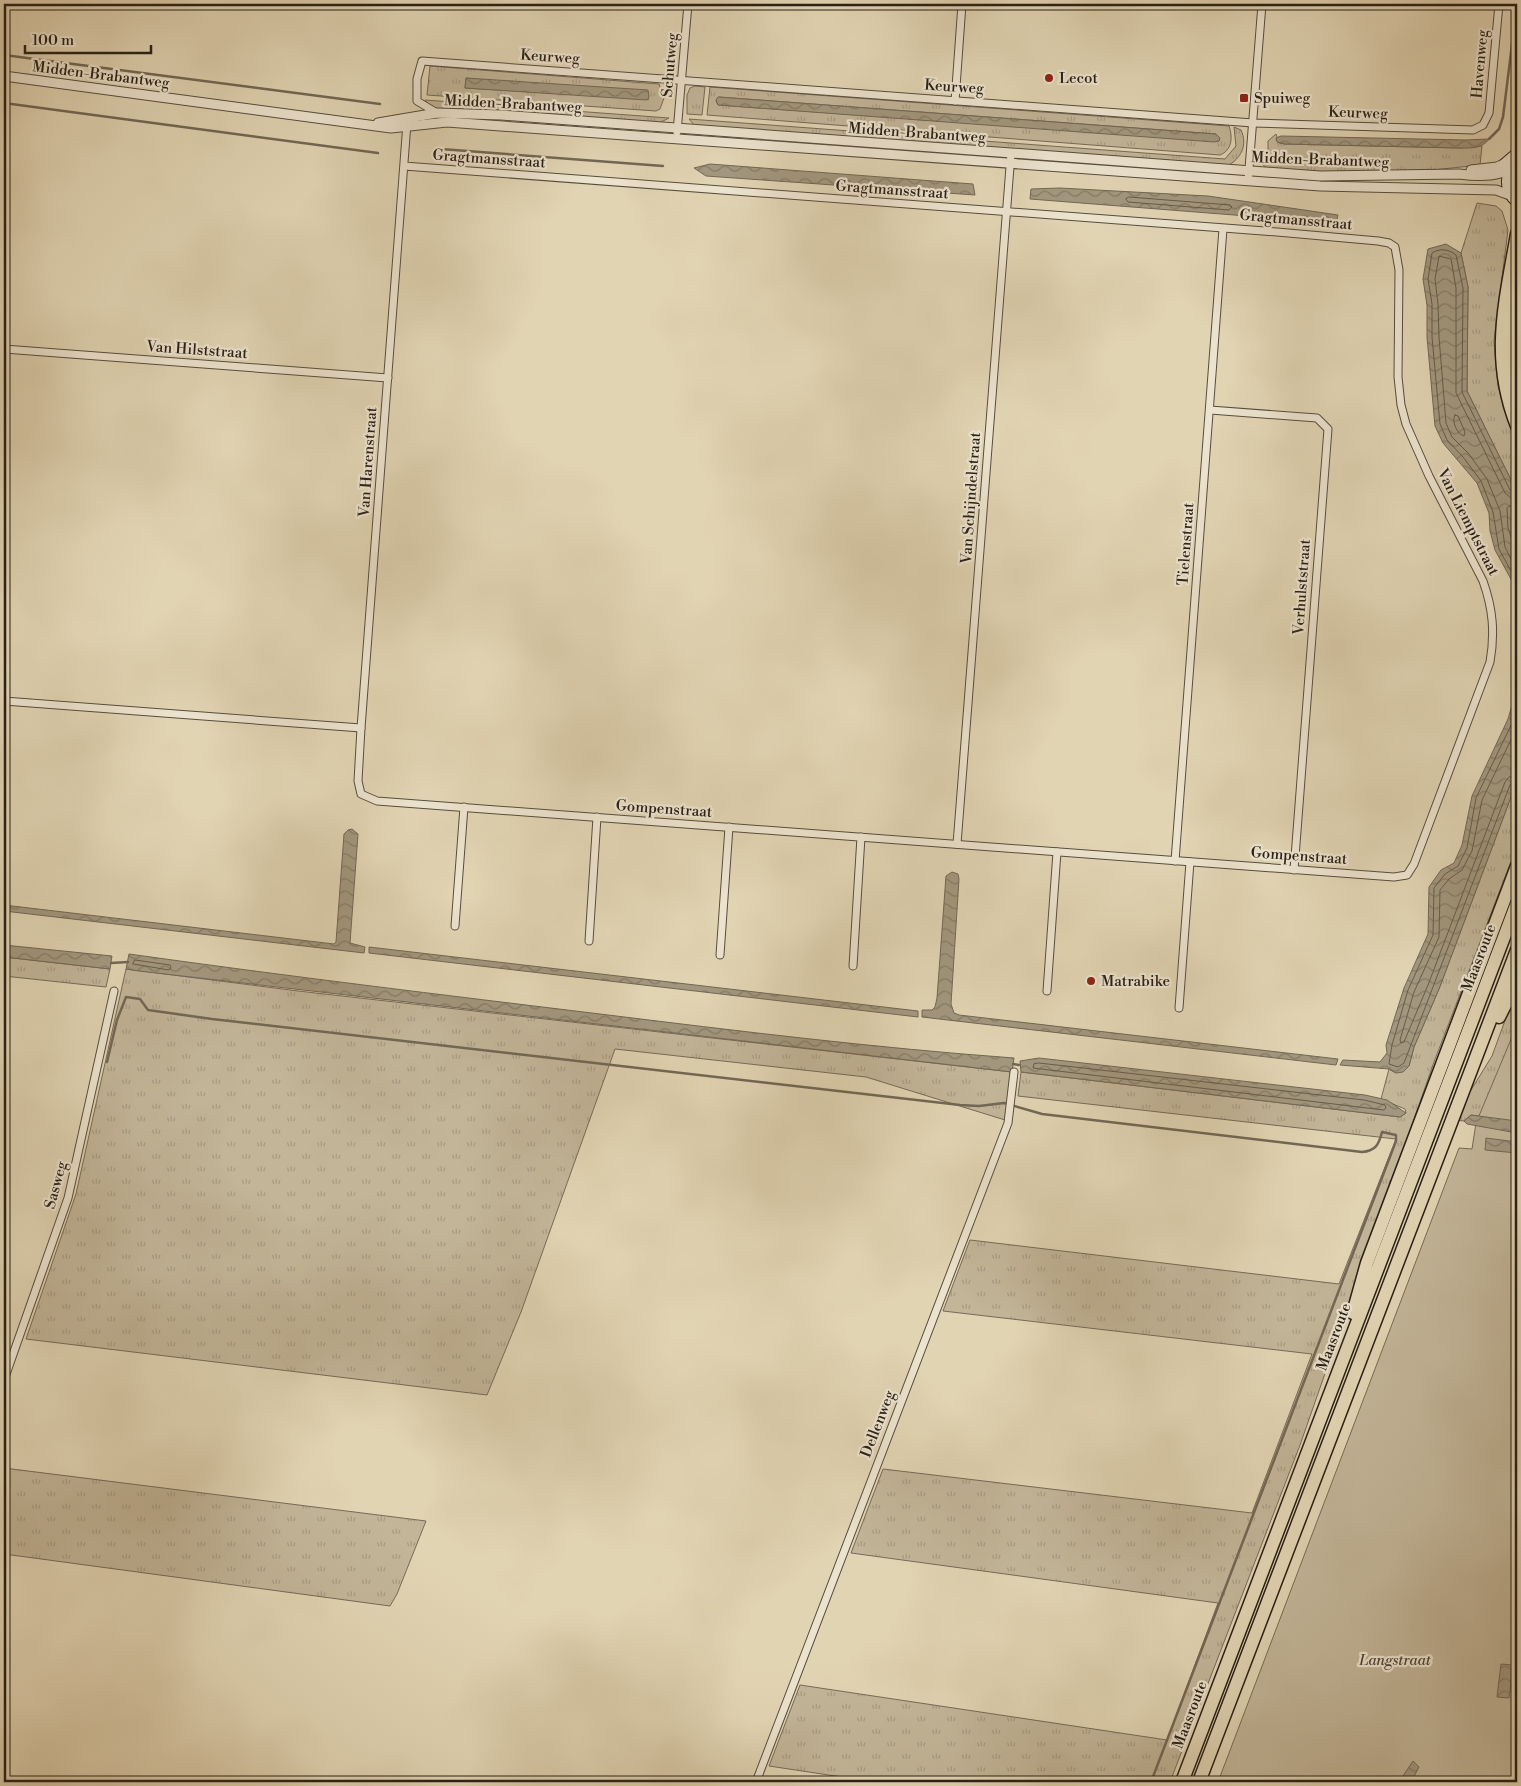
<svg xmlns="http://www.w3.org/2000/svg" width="1521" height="1786" viewBox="0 0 1521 1786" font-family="'Libre Bodoni',serif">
<defs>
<pattern id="grass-tufts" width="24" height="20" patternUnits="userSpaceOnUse" patternTransform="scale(1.25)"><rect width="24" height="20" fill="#c2b598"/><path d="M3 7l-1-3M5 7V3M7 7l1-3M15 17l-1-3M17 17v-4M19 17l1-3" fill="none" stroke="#a79b82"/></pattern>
<pattern id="water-waves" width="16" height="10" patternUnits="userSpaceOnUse" patternTransform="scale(1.25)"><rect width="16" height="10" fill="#a2977e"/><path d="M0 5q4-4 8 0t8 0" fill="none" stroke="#847b66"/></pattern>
</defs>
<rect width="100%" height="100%" fill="#e1d4b3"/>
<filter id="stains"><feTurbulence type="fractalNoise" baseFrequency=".004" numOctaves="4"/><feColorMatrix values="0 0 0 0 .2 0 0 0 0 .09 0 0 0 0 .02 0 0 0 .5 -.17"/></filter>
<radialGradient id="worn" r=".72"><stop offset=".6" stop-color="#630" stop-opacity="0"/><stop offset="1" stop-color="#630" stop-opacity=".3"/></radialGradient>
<g fill="url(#grass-tufts)" stroke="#766a58" fill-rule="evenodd">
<path d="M430 66 659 84 664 98 660 109 656 111 427 95ZM466 78 649 99 465 88Z"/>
<polygon points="695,86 705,87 702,115 687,114 687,95 690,88"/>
<path d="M710 87 1229 126C1233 138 1232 150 1220 155L707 115ZM719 97 1216 134 1219 141 718 105 716 101Z"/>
<polygon points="425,100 669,118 657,124 430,108"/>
<path d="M689 119 1225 159 1236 146 1234 127 1241 130C1248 145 1241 159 1227 166L696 127Z"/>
<polygon points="1276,134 1279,143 1285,144 1460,148 1482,146 1480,165 1423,171 1322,173 1269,170 1261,163 1268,151 1268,141"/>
<polygon points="1477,203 1496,206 1502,211 1508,230 1494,341 1498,386 1506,415 1517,440 1517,492 1467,391 1468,287 1461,253"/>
<polygon points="1517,781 1517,846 1434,1062 1300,1445 1170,1782 875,1782 769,1766 800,1685 1167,1740 1218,1603 851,1553 883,1469 1252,1513 1312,1354 943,1311 970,1240 1339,1284 1396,1139 1018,1096 1021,1072 1400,1117 1406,1113 1405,1109 1381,1099 1389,1069 1396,1073 1409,1066 1414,1047 1439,989"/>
<polygon points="4,957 110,969 106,987 4,976"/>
<polygon points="126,969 298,991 1012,1072 1005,1120 866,1077 615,1049 521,1312 487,1395 26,1339 76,1194"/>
<polygon points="1517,988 1517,1121 1471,1115 1464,1121 1456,1120 1463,1103 1492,1056"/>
<polygon points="4,1468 426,1521 397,1594 390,1606 4,1554"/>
</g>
<polygon fill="#c2b598" stroke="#766a58" points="1517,1025 1517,1782 1218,1782 1459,1148 1472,1149 1476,1123"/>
<g fill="url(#water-waves)" stroke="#726755">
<polygon points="466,78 648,90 649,97 647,100 465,88"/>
<polygon points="718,97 1216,134 1220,138 1219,141 1214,142 718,105 716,100"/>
<path d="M1281 136 1465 140 1489 139C1482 149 1471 148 1460 148L1285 144 1277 142 1276 138Z"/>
<polygon points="710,164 973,184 975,195 706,176 694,168"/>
<polygon points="1060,188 1208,196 1338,215 1336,223 1030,199 1031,189"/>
<polygon points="1446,244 1461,253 1468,287 1467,391 1517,492 1517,590 1495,550 1490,531 1489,513 1477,483 1443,443 1435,426 1427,337 1427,305 1423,279 1428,249"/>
<polygon points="1517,687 1517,781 1439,989 1414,1047 1409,1066 1403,1072 1396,1073 1389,1069 1340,1065 1343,1060 1380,1062 1387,1053 1386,1045 1404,988 1428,934 1429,887 1441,870 1454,863 1462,845 1472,796 1508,719"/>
<polygon points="352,829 358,834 350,943 365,947 364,953 4,911 4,905 334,944 336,942 344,834 348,830"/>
<polygon points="952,872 958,874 959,879 951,1004 954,1013 959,1015 1338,1059 1336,1065 922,1017 922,1010 932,1010 935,1007 937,998 946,876"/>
<polygon points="4,945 112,956 110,969 4,957"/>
<polygon points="369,947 918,1011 918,1017 369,953"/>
<path d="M129 954C286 976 443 995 600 1014 738 1031 876 1048 1014 1058L1012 1072 139 971 126 969Z"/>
<polygon points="1039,1058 1365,1095 1387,1100 1406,1113 1400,1117 1021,1072 1020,1061"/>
<polygon points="1471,1115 1517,1121 1517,1133 1467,1124 1464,1121"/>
<polygon points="1486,1138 1517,1142 1517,1153 1485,1150"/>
<polygon points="1501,1664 1513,1665 1509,1698 1497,1697"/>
<polygon points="1413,1761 1419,1767 1411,1782 1399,1782"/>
</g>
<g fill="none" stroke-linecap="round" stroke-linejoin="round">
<g stroke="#665c4a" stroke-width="1">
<polygon points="1129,197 1230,205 1232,207 1229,210 1128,202 1126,199"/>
<path d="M1455 415 1458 416 1465 432 1464 436C1457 434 1451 421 1455 415Z"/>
<path d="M1517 493 1510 490 1462 392 1463 288 1456 255C1448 249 1440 248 1432 253L1428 279 1432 304V337L1440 424 1447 440 1463 457 1481 481 1493 512 1499 549 1517 582"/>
<polyline points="1517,499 1511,498 1505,493 1456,393 1456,288 1451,259 1439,256 1435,279 1438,304 1439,337 1446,423 1452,437 1468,453 1487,479 1500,511 1505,547 1517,571"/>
<polyline points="1517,507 1509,506 1507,508 1508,528 1517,554"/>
<polyline points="1517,706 1513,721 1476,798 1467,848 1458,866 1445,874 1434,888 1433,935 1408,990 1392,1045 1389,1064 1398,1067 1404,1063 1510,785 1517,781"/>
<polyline points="1517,727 1482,800 1472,851 1462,870 1449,879 1440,890 1439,937 1414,992 1400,1040 1401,1043 1404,1042 1428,985 1505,782 1509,777 1517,775"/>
<polygon points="135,960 170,965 171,968 169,970 133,964"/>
<polygon points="1039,1063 1364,1100 1385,1105 1386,1108 1384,1110 1033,1068 1034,1064"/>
</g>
<g stroke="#726755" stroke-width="2.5">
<polyline points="4,55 380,104"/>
<polyline points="4,103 378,153"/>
<polyline points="1489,139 1499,129 1503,117 1517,4"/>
<polyline points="441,149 663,166"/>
<polyline points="111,963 128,962"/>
<path d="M107 1062 117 1020 126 997 140 999 148 1010 212 1019 960 1105 979 1106 1004 1103 1042 1114 1362 1152C1376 1151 1379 1144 1382 1132L1396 1135V1141L1151 1782"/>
<polyline points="1013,1064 1019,1065"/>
</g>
<g stroke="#574d3e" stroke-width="9">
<g id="minor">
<polyline points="955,101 962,4"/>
<polyline points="437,113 417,101 417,79 422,61 1253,123 1473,130 1483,125 1489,113 1499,4"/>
<polyline points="677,132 688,4"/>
<path d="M404 166 1277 232 1378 241 1389 243 1395 247 1399 270 1398 377 1401 405 1406 424 1429 476 1483 581C1493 609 1495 633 1490 662L1414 864 1407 875 1394 877 377 801 361 794 358 781 361 728 407 123"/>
<polyline points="1248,181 1262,4"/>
<polyline points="4,349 388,378"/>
<polyline points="1210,410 1317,418 1328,429 1294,870"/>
<polyline points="4,701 361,728"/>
<polyline points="957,844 1011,154"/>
<polyline points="1175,861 1223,229"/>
<polyline points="455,926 464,807"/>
<polyline points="589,941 597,817"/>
<polyline points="720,955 729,827"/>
<polyline points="853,966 861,837"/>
<polyline points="1047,991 1057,852"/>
<polyline points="1179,1008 1190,862"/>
<polyline points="4,1380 68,1198 114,991"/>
<polyline points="756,1782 1008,1123 1014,1072"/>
</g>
</g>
<g stroke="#574d3e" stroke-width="11">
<g id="tertiary">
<polyline points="4,76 391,128 447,122 1320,186 1496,190 1510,195"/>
<path d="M378 123 437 113 501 115 1320 176 1459 174C1474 176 1498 178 1511 168"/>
<polyline points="1471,170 1497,167 1504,164"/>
</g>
</g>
<g stroke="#292017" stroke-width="12">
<g id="secondary">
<path d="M1517 161C1504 172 1503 191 1517 202"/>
<polyline points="1504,164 1517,153"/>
</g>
</g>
<g stroke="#292017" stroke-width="15">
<g id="motorway">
<path d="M1517 234C1505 303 1490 358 1517 426"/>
<polyline points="1514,391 1511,346 1517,299"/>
<polyline points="1499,1017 1517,981"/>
<polyline points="1353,1313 1367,1263 1517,866"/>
<polyline points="1182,1782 1517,903"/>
<polyline points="1199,1782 1517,950"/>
</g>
</g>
<use href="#minor" stroke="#ece3ce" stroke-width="7"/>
<use href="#tertiary" stroke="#ece3ce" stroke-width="9"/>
<use href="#secondary" stroke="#ece3ce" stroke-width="10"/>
<use href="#motorway" stroke="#e1d4b3" stroke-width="12"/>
</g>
<g fill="#8f2418" stroke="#ece3ce" stroke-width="2">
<circle cx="1049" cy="78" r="5"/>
<rect x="1239" y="93" width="10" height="10" rx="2.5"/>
<circle cx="1091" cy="981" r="5"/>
</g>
<g text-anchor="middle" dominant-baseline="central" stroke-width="4.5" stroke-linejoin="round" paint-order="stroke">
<g font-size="15" fill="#292017" stroke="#ece3ce">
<text transform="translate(550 57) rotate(4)">Keurweg</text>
<text transform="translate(1480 64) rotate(-85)">Havenweg</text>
<text transform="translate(670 65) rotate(-85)">Schutweg</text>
<text transform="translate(101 75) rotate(7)">Midden-Brabantweg</text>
<text transform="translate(954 87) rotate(4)">Keurweg</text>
<text transform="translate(513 104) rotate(3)">Midden-Brabantweg</text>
<text transform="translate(1358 113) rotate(2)">Keurweg</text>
<text transform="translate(917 133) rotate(4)">Midden-Brabantweg</text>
<text transform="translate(489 159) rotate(4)">Gragtmansstraat</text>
<text transform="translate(1320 160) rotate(2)">Midden-Brabantweg</text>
<text transform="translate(892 190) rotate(4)">Gragtmansstraat</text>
<text transform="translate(1296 220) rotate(5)">Gragtmansstraat</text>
<text transform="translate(197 350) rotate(4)">Van Hilststraat</text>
<text transform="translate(368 462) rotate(-86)">Van Harenstraat</text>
<text transform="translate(971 498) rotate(-86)">Van Schijndelstraat</text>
<text transform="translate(1468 522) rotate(63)">Van Liemptstraat</text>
<text transform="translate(1186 544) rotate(-86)">Tielenstraat</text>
<text transform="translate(1302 587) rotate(-86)">Verhulststraat</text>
<text transform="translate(664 809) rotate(4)">Gompenstraat</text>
<text transform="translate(1299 856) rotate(4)">Gompenstraat</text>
<text transform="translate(1479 958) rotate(-69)">Maasroute</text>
<text transform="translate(56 1185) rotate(-75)">Sasweg</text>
<text transform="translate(1334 1337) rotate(-69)">Maasroute</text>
<text transform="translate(878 1424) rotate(-69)">Dellenweg</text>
<text transform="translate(1190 1715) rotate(-69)">Maasroute</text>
</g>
<g font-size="15" fill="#292017" stroke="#ece3ce" text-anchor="start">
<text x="1059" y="78">Lecot</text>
<text x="1254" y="98">Spuiweg</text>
<text x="1101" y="981">Matrabike</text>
</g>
<g font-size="15" font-style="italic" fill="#4f4537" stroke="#ece3ce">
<text x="1395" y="1660">Langstraat</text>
</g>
</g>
<rect width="1521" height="1786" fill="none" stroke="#e1d4b3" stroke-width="20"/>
<rect x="5" y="5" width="1511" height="1776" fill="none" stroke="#292017" stroke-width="2.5"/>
<rect x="10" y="10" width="1501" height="1766" fill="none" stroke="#292017"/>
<path d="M25 45v8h126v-8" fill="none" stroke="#292017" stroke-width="2.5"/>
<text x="32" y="45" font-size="15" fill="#292017" stroke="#ece3ce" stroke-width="4" paint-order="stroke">100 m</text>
<rect width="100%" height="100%" filter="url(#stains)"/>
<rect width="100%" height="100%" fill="url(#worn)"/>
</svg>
